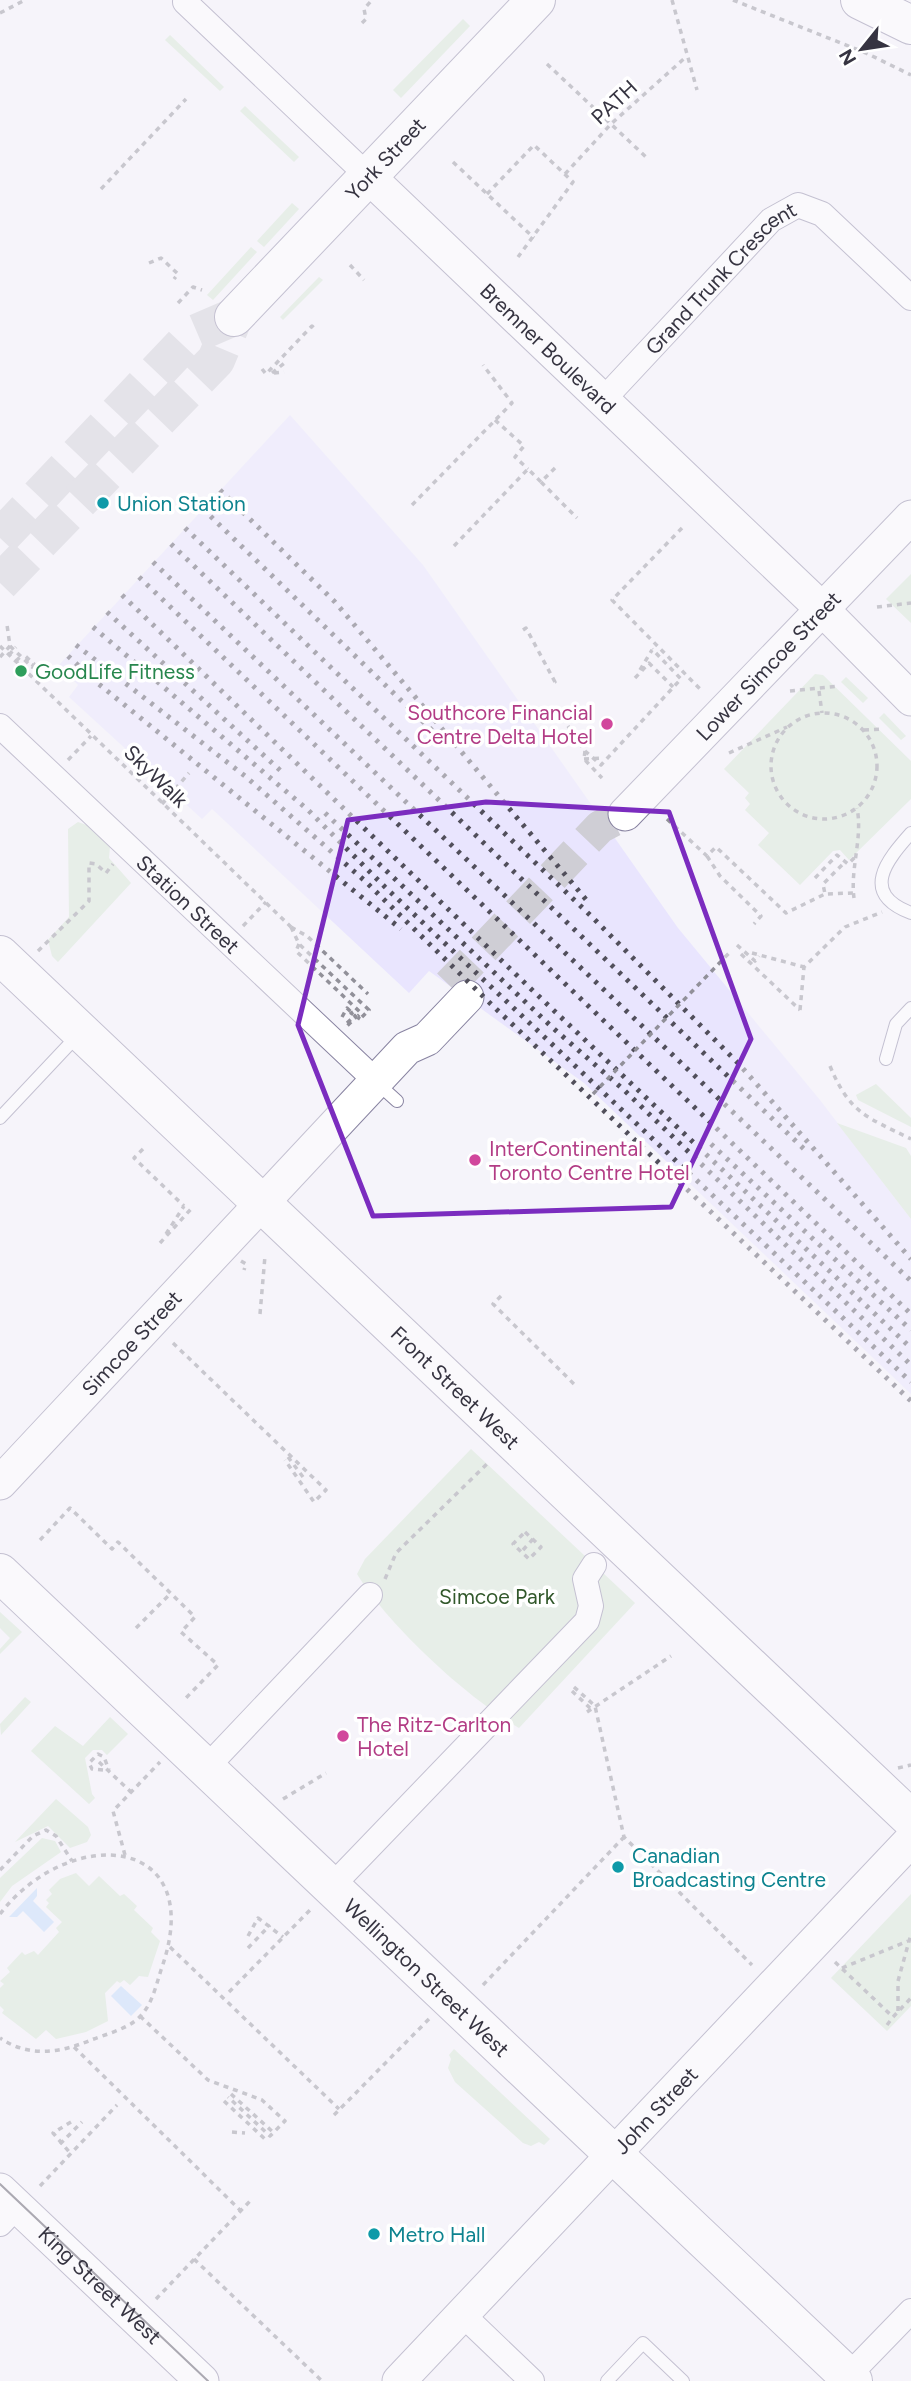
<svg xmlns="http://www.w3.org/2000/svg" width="911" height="2381" viewBox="0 0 911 2381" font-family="Figtree,sans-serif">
<rect width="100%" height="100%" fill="#f5f4fa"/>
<polygon fill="#e9e5fe" points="290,415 423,565 678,928 820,1100 911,1219 911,1394 584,1083 429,971 409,993 212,809 202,819 69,697 78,685 59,665"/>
<g fill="#d5e6d2">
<polygon points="463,19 470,26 401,98 393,90"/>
<polygon points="170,35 224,87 220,91 165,40"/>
<polygon points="245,106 299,157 294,162 240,111"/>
<polygon points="292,203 299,209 264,247 257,241"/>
<polygon points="251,247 257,252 213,300 207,295"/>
<polygon points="319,277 323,280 283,320 280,317"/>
<polygon points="911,574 911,623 886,599"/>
<polygon points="815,674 823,675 911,761 911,799 849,860 840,850 833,851 800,885 758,845 769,833 745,810 750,804 745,798 749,793 724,769"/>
<polygon points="846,677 868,698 863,703 841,682"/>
<polygon points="884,713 906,736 901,740 879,718"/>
<polygon points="78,822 95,828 110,846 109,858 131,883 58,962 52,956 48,940 69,917 68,829"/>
<polygon points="876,1084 911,1118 911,1127 858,1100 856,1095"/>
<polygon points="837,1123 906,1148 911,1156 911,1219"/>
<path d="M471 1449 635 1603 519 1728C467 1698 388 1625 357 1574L365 1559Z"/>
<polygon points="0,1612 22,1632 0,1654 0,1649 10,1638 0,1628"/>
<polygon points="25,1697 31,1702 1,1735 0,1724"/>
<polygon points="110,1717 128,1734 107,1755 102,1750 93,1750 85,1758 92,1794 95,1798 89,1804 31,1751 55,1726 83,1746"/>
<polygon points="56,1799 88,1827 91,1835 87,1842 70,1848 48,1826 15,1842"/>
<polygon points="42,1838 55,1841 61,1852 12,1886 0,1902 0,1878"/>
<polygon points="76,1873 89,1886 99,1876 120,1896 124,1894 137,1906 134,1910 153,1928 151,1932 160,1941 148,1977 139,1976 130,1985 124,1980 120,1983 117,1981 105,1993 108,2021 86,2032 56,2039 46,2030 36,2039 2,2013 4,2010 0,2006 0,1988 4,1984 0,1981 10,1972 7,1968 22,1952 25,1955 34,1951 38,1955 59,1932 56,1928 62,1922 46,1907 49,1903 46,1900 52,1894 49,1890 60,1879"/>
<polygon points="911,1894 911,2006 887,2031 831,1978"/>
<polygon points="454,2049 550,2139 544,2145 539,2142 531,2146 523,2143 455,2082 448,2068 451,2059 449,2055"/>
</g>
<g fill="#bfdafb">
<polygon points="37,1888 37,1896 33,1901 54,1922 44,1932 23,1911 17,1917 9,1917"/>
<polygon points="121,1986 142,2005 131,2016 111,1996"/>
</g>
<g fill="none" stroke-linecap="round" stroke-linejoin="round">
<polyline stroke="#cfced5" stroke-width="33" stroke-dasharray="33 17" stroke-linecap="butt" points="449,985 600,827 625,814"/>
<g stroke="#cfced5" stroke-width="38" stroke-dasharray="38 19" stroke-linecap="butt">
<polyline points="0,538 192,335 234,317"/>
<polyline points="0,583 216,360 234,317"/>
</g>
<g stroke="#8883a1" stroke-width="14">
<g id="lane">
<path d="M911 833C887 860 859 893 911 913"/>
<polyline points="886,1059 896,1024 911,1008"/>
<polyline points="376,1082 397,1101"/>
<polyline points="0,1118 79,1034"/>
<polyline points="607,2381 643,2343 683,2381"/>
</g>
</g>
<g stroke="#8883a1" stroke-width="26">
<g id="street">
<polyline points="185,2 369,177"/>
<path id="s1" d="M603 400 771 220 798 205 822 214 911 298"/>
<path id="s2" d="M0 726 376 1081"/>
<polyline points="207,1767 370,1595"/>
<polyline points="332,1886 587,1621 591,1606 585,1579 594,1565"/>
<polyline points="0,2224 17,2206"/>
<polyline points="462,2314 532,2381"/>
<polyline points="848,2376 911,2311"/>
</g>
</g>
<g stroke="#8883a1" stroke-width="35">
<g id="secondary">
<path id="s3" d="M369 177 821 608 911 699"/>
<path id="s4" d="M625 814 911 517"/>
<path id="s5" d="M0 1483 407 1048 427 1039 467 997"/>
<path id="s6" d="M0 2190 202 2381"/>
<path id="s7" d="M399 2381 911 1840"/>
</g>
</g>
<g stroke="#8883a1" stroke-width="40">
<g id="primary">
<path id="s8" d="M234 317 536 0"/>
<path id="s9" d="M0 955 911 1819"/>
<path id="s10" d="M0 1573 853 2381"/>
</g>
</g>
<g stroke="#8883a1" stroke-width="40">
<polyline id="highway" points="860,0 911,25"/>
</g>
<g stroke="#919099" stroke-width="3.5" stroke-dasharray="5 5" stroke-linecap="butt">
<polyline points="672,0 697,90"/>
<polyline points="733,0 866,53 911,75"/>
<polyline points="0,13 25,0"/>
<polyline points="362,23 366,19 364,9 372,0"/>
<polyline points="547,64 646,157"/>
<polyline points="590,114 598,111"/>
<polyline points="453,162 534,238"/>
<polyline points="565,174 611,124 687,56"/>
<polyline points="101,189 186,99"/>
<polyline points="487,194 534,145 573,182 518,257"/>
<polyline points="149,263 161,258 178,274 174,279"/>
<polyline points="350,265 364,280"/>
<polyline points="178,303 193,287 202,290"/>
<polyline points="262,369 266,374 312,326 316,330"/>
<polyline points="272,373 287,361"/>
<polyline points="274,373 284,372"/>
<polyline points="495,420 524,446 515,457 528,469"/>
<polyline points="541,482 577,518"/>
<polyline points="412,505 512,403 483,365"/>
<polyline points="682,528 612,600 700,689"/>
<polyline points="454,546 528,469 541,482 555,468"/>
<polyline points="877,607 911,603"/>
<polyline points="523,630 526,628 555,682 552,683"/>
<polyline points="10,646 32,667 34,664 23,654"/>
<polyline points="0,657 10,646 7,625"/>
<polyline points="640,670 652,650"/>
<polyline points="635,678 649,663 673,687"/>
<polyline points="790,691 839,686"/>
<polyline points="819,691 822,713"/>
<circle cx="824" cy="766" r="53"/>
<polyline points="568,726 585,751 601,765 681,679 652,649"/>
<polyline points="864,730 883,729"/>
<polyline points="585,751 584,759 602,778"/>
<polyline points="729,753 787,727"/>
<polyline points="584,759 602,758"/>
<polyline points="68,760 91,736"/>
<polyline points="162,804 189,773"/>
<polyline points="667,819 707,856 716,847 786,913 825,894"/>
<polyline points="707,856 720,876 761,916 754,924"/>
<polyline points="842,865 823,884 825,894 853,893"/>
<polyline points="815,878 837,855 848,864 855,857"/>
<path d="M854 898C850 868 863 838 857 808"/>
<polyline points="243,926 266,902"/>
<polyline points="291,927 299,944 369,1010 360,1019"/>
<polyline points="291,927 307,936 368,994"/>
<polyline points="299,944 296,951 361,1013 358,1016"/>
<polyline points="737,945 755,961 759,956"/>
<polyline points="38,951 89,901 89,863 96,864 106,873 113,864"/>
<polyline points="752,953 804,967"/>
<polyline points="741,954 800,1010"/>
<polyline points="800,1010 804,967 845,927 882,912"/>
<polyline points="342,1017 347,1008 356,1017 347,1026"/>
<polyline points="347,1023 356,1015"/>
<path d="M830 1066C850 1114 867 1117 911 1139"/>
<polyline points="143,1149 134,1158 184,1206"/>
<polyline points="166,1234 184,1206"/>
<polyline points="160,1243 191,1209"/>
<polyline points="241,1261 246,1264 244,1270"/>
<polyline points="501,1296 493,1304 575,1385"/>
<polyline points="260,1314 265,1256"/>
<polyline points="173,1343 326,1490 314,1502 285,1460"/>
<polyline points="288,1457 306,1481"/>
<polygon points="525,1532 541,1547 529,1559 513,1544"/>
<polyline points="40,1540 70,1508 112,1549 118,1542 195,1617 181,1632 218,1665 183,1701"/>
<polyline points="523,1550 533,1539"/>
<polyline points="385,1579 396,1553 487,1464"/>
<polyline points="136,1628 171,1593"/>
<polyline points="574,1687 595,1706 624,1837 752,1965"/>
<polyline points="572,1691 590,1708"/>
<polyline points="587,1712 671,1656"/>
<polyline points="99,1762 131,1792"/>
<polyline points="898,1768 911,1765"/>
<polyline points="103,1770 92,1769 89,1763 98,1754 104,1757 109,1770"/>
<polyline points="283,1799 326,1773"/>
<polyline points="125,1855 113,1811 160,1762"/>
<polyline points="0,1870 33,1836 46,1830 56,1836 72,1861"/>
<path d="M0 1914C70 1823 210 1834 161 1970 155 1989 151 2009 135 2021 123 2030 104 2035 91 2040 59 2053 30 2058 0 2038"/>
<polyline points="248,1936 258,1918 283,1937"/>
<polyline points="170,1947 339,2109"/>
<polyline points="248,1948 270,1925"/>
<polyline points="835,1962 893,2017 911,1998"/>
<polyline points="842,1968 908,1941"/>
<polyline points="483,1985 624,1837"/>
<polyline points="229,1992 311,1909"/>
<polyline points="898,2011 898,1981 911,1934"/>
<polyline points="140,2016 208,2080 262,2100 285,2121 270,2136 228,2097"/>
<polyline points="887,2025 893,2017"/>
<polyline points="74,2047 241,2211"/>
<polyline points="231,2094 274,2133"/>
<polyline points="224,2101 266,2140"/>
<polyline points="334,2115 429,2019"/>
<polyline points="71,2122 53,2133 71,2154"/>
<polyline points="232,2132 245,2133"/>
<polyline points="60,2144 82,2122"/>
<polyline points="40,2186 117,2105"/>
<polyline points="194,2259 322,2381"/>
<polyline points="156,2299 251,2200"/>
</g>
<use href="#lane" stroke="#fff" stroke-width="12"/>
<use href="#street" stroke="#fff" stroke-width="24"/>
<use href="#secondary" stroke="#fff" stroke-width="33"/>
<use href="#primary" stroke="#fff" stroke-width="38"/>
<use href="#highway" stroke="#fff" stroke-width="38"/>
<polyline stroke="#514f5b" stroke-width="2" points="0,2184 208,2381"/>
<g stroke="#514f5b" stroke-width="5" stroke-dasharray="3.5 7" stroke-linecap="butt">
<polyline points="220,490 335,602 589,903"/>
<polyline points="203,509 440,738"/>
<polyline points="185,528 590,915 738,1063 911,1259"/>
<polyline points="171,544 804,1149"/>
<polyline points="153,562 911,1281"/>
<polyline points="139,577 911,1314"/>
<polyline points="122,595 529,987 911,1348"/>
<polyline points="107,612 282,772"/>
<polyline points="93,627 308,810 385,887 911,1382"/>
<polyline points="76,645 245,776 365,881 493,1006 911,1401"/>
<polyline points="68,656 95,681 401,929"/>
<polyline points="325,813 553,1028 624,1090 911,1365"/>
<polyline points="711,1144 911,1330"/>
</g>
<g stroke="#919099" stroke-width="3.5" stroke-dasharray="5 5" stroke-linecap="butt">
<polyline points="0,646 291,927"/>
<polyline points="9,655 16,647"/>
<polyline points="16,661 23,654"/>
<polyline points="353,1012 351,1013 360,1019"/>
<polyline points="593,1094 731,951"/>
</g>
</g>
<path d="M0 0H911V2381H0ZM486 802 669 812 751 1039 671 1207 373 1216 298 1025 348 820Z" fill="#f5f4fa" fill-opacity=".55" fill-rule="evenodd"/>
<path fill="none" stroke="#7b2cbf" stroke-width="5" stroke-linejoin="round" d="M486 802 669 812 751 1039 671 1207 373 1216 298 1025 348 820Z"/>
<g fill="#0f9aa8" stroke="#fff" stroke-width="2.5">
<circle cx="103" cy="503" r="7"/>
<circle cx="618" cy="1867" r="7"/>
<circle cx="374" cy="2234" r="7"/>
</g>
<circle fill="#2e9e5b" stroke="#fff" stroke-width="2.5" cx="21" cy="671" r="7"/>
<g fill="#d1479c" stroke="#fff" stroke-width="2.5">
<circle cx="607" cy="724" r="7"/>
<circle cx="475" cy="1160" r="7"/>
<circle cx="343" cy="1736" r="7"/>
</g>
<g text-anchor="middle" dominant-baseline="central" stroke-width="7" stroke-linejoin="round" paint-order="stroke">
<g font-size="21" fill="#363441" stroke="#fff">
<text transform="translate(614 102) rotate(-43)">PATH</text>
<text stroke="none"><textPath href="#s8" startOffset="219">York Street</textPath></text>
<text stroke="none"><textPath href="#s1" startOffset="170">Grand Trunk Crescent</textPath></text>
<text stroke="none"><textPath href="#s3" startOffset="248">Bremner Boulevard</textPath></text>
<text stroke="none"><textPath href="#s4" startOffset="206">Lower Simcoe Street</textPath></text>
<text transform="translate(156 776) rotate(44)">SkyWalk</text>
<text stroke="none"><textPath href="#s2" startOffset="259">Station Street</textPath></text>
<text stroke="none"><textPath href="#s5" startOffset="192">Simcoe Street</textPath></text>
<text stroke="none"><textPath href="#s9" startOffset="628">Front Street West</textPath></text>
<text stroke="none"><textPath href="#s10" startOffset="588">Wellington Street West</textPath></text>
<text stroke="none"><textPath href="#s7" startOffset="373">John Street</textPath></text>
<text stroke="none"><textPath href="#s6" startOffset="138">King Street West</textPath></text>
</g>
<g font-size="21" fill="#0d838f" stroke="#fff" text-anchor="start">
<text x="117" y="503">Union Station</text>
<text x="632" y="1855">Canadian<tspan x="632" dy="24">Broadcasting Centre</tspan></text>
<text x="388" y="2234">Metro Hall</text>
</g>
<g font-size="21" fill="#27864d" stroke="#fff" text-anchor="start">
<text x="35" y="671">GoodLife Fitness</text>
</g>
<g font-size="21" fill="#b23c85" stroke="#fff" text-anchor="start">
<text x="593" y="712" text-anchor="end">Southcore Financial<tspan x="593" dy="24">Centre Delta Hotel</tspan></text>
<text x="489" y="1148">InterContinental<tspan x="489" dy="24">Toronto Centre Hotel</tspan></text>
<text x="357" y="1724">The Ritz-Carlton<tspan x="357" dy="24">Hotel</tspan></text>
</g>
<g font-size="21" fill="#32582b" stroke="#fff">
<text x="497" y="1596">Simcoe Park</text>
</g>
</g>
<g transform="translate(862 49) rotate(240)" stroke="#ffffff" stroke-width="5" paint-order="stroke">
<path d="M0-5L12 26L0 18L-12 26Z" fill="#363441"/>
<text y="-10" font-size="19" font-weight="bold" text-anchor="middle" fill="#363441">N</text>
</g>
</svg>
